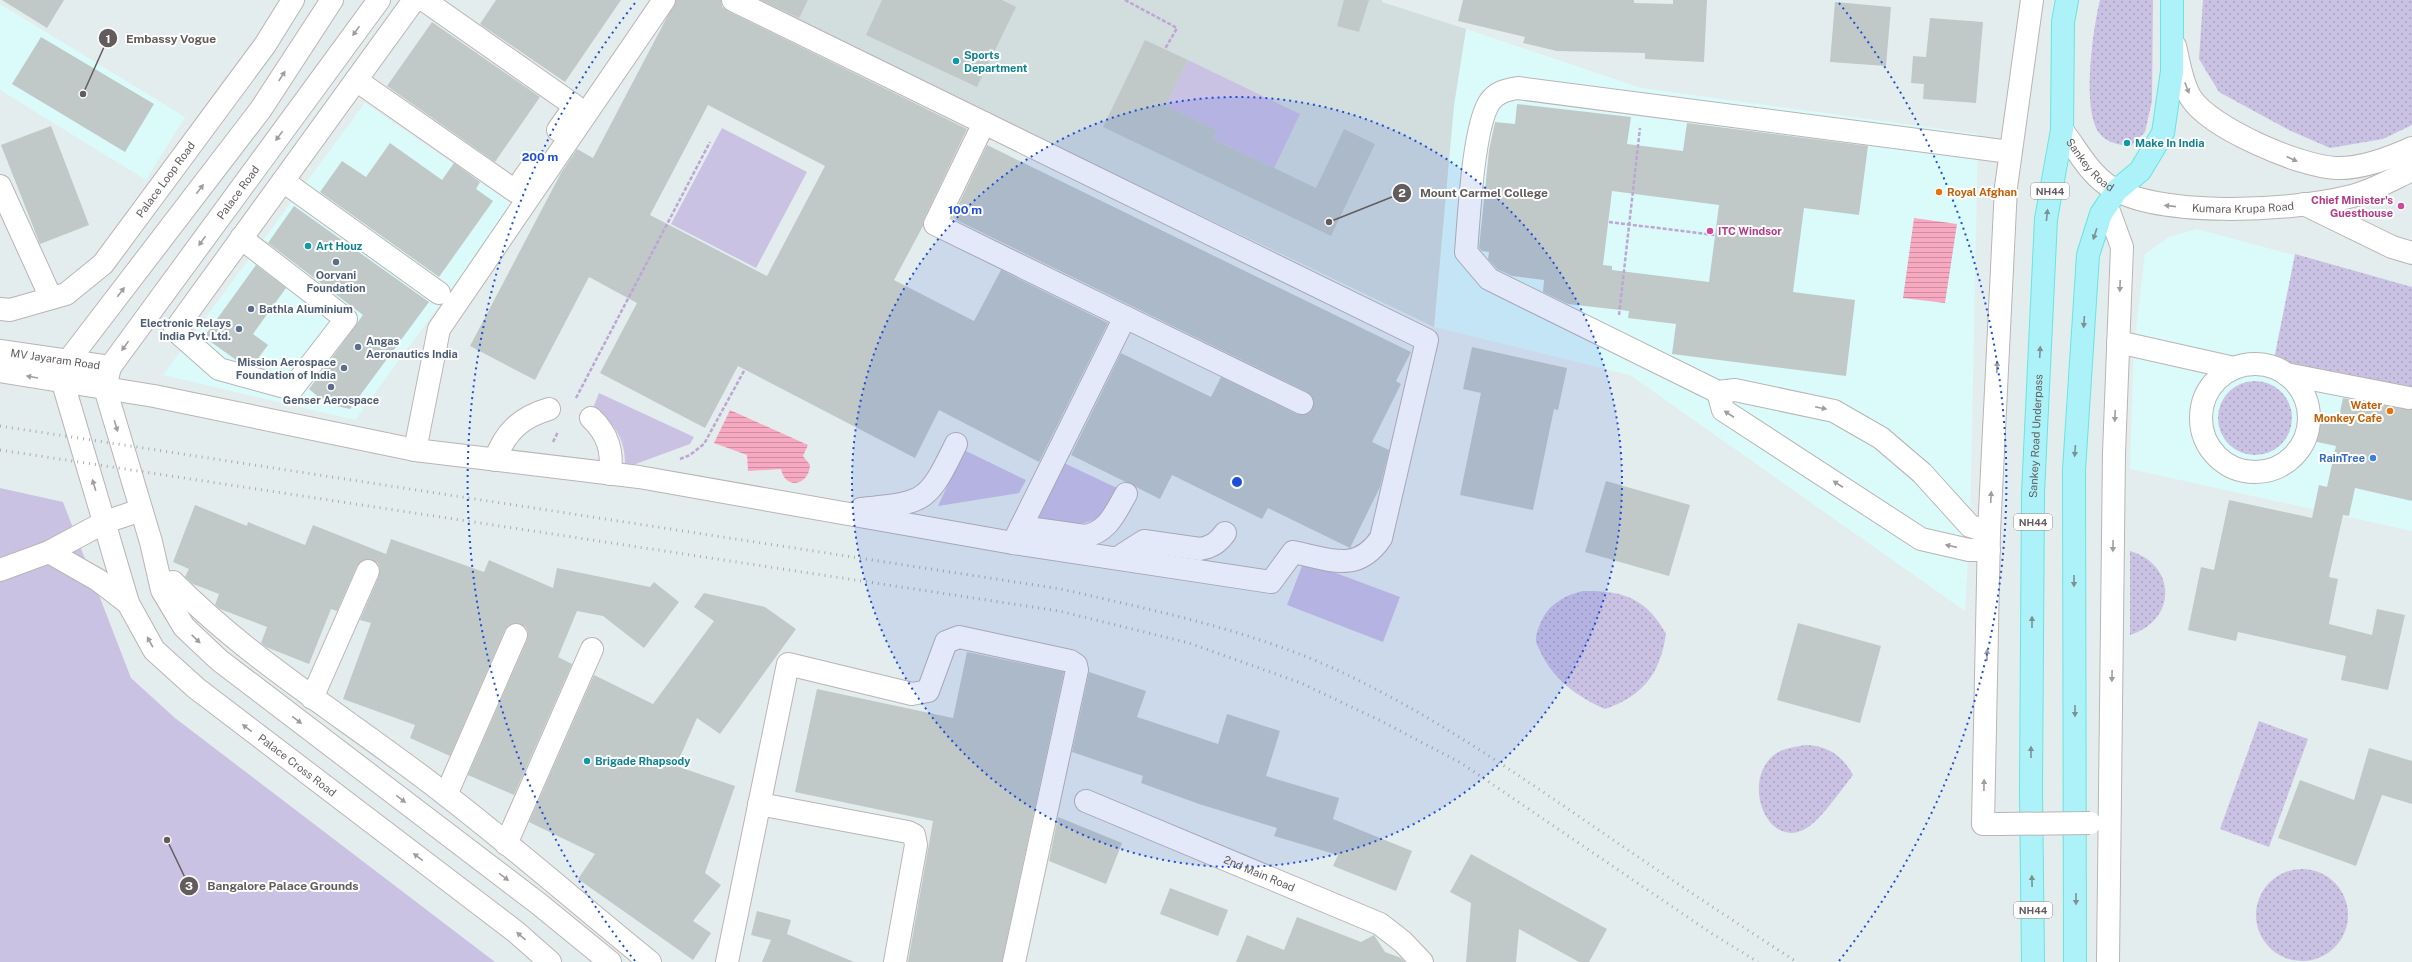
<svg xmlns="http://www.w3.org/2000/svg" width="2412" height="962" viewBox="0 0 2412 962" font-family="'Public Sans',sans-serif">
<defs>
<pattern id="grass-dots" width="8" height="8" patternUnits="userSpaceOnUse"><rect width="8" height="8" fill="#cac2e3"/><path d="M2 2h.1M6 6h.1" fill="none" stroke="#a8a1bb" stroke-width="1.8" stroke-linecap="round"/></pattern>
<pattern id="water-rules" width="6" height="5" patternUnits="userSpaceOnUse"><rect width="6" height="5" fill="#f8a9c2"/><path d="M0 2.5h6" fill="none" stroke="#cc8da1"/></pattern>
</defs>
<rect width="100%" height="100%" fill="#e4eded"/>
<g fill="#dbfbfb">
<polygon points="0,4 185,117 146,180 0,90"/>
<polygon points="1466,29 1641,88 1978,134 1970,526 1965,611 1630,375 1434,327 1454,105"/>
<polygon points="365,103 513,205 355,420 163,375"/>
<polygon points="2197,229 2412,287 2412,531 2130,469 2134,345 2145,254 2169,237"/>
</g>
<polygon fill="#d2dddd" points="760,0 1382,0 1382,2 1466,29 1454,105 1434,327 995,117"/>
<g fill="url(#grass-dots)">
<path d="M2100 0H2153L2152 101 2145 132 2131 146C2120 145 2107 143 2100 134 2081 111 2093 28 2100 0Z"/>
<polygon points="2203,0 2412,0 2412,125 2383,139 2330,148 2291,131 2219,92 2199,59"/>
<polygon points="2295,254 2412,287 2412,392 2273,364"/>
<circle cx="2255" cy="418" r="37"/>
<path d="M2130 551C2177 565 2177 620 2130 635Z"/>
<path d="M1583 591C1622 590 1647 598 1666 634 1660 674 1643 696 1605 709 1577 697 1553 679 1540 651 1539 648 1536 644 1536 640 1536 633 1539 626 1542 620 1550 603 1566 595 1583 591Z"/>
<polygon points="2259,721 2308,739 2269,847 2220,829"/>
<path d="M1806 745C1828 746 1842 755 1853 775 1842 789 1824 815 1811 825 1770 857 1739 783 1774 755 1783 748 1795 747 1806 745Z"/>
<circle cx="2302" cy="915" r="46"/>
</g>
<g fill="#cac2e3">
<polygon points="1188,60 1300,114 1274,168 1213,139 1217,130 1166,106"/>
<polygon points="722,128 807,172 756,268 671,224"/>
<path d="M599 393 694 437 690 444 625 468C626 441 616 423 593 408Z"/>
<polygon points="964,450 1026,480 1019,493 938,506"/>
<path d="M1062 462 1119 489C1114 497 1108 508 1101 515 1085 530 1053 522 1034 520Z"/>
<polygon points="0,488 63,502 131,678 175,718 495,962 0,962"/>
<polygon points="1304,561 1400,597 1383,642 1287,605"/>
</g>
<g fill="url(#water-rules)">
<polygon points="1914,218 1957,224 1945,303 1903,298"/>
<path d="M730 410 808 445 803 456 810 465C809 486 785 490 781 469L748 471 747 455 714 443Z"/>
</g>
<g fill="#c0c9c8" fill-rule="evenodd">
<polygon points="2,0 64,0 47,28"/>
<polygon points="496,0 621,0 565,82 480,24"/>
<path d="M676 0H721L722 7 728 11 967 129 924 219 923 226 894 280 974 321 1001 270 1108 323 1039 462 939 410 915 458 738 366 705 428 600 373 637 303 589 277 535 380 470 346 561 173 577 149 593 158ZM708 105 825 166 767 276 650 215Z"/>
<polygon points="761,0 808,0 799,18"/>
<polygon points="882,0 1002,0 1016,7 977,87 866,35"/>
<polygon points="1344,0 1369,0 1359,32 1337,26"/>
<polygon points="1463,0 1634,0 1634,3 1673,4 1673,0 1707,0 1704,62 1645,59 1645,53 1557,51 1523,43 1525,37 1458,21"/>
<polygon points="1835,2 1891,7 1886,66 1830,62"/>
<polygon points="1930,18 1983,22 1976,103 1923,99 1924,84 1911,83 1913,56 1926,57"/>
<polygon points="432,22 540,97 495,162 387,86"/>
<polygon points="41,37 154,104 125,152 12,84"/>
<polygon points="1145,40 1188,60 1166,106 1217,130 1213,139 1316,188 1344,129 1375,144 1331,236 1103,127"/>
<path d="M1517 104 1631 117 1627 144 1683 151 1687 123 1868 146 1859 215 1804 208 1793 292 1855 300 1846 376 1672 354 1676 324 1628 318 1629 311 1568 304 1543 292 1544 280 1512 276 1497 269 1488 259 1489 252 1482 251 1479 248 1489 150 1495 122 1515 124ZM1612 191 1719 205 1709 282 1612 270V266L1603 265Z"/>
<polygon points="51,126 89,225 40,244 1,145"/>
<polygon points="390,143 442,180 454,163 480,182 476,189 493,201 439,277 320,192 342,161 366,177"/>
<polygon points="987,145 1411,352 1396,381 1401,384 1372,442 1389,450 1380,487 1350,548 1268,508 1262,519 1172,475 1160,499 1071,455 1121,353 1211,397 1221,377 1297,414 1309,413 1314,402 1307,392 952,218"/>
<polygon points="294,206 429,302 350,409 327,404 309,389 363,315 268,243"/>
<polygon points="256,265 286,288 253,334 268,345 253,365 239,362 204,337"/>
<polygon points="1472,347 1567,368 1558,410 1554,409 1533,510 1460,495 1481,393 1463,389"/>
<polygon points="2343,398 2412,410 2412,501 2355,488 2349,516 2343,515 2329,577 2338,579 2329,624 2372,635 2377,609 2405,615 2388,690 2341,680 2346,656 2238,632 2236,641 2188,630 2201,567 2214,570 2229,500 2312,518 2319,485 2327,487 2336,446 2308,440 2313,416 2338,421"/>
<polygon points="1606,481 1690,505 1669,576 1585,552"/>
<polygon points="195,505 247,526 248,522 305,545 313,525 386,554 391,539 484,572 489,560 553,588 557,568 650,587 654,582 679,602 644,648 603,616 577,611 558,657 572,664 514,795 468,775 527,640 528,633 526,627 515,623 505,630 450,756 410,738 415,725 343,699 371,623 360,620 379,576 380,569 378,563 367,559 357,566 337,611 331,609 309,664 266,647 261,643 267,627 220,609 215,605 219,594 193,584 185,577 189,569 173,562"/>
<polygon points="704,593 765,607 796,629 720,734 697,718 676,766 735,786 705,873 721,885 693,921 711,933 693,960 578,879 595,854 529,822 594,675 653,704 714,621 694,607"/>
<polygon points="1798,623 1881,646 1860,723 1777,700"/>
<polygon points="967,652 1064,672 1002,962 908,962 933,821 795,792 817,689 953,718"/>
<polygon points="1089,672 1146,691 1137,717 1218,744 1227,714 1280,731 1266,776 1339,798 1333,819 1412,851 1396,891 1333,866 1338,855 1274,836 1277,828 1199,804 1141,783 1143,776 1072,752"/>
<polygon points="2369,748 2412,761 2412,804 2382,795 2356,866 2278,838 2300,780 2354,800"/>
<polygon points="1058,817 1122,843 1106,884 1049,861"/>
<polygon points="1471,854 1607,929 1589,962 1579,962 1519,929 1516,962 1466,962 1471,903 1450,892"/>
<polygon points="1170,888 1228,910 1218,936 1160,914"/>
<polygon points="757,911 791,920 787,934 854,962 762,962 771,940 751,935"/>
<polygon points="1297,917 1361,942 1374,935 1385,952 1401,958 1405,962 1236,962 1247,935 1284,950"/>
</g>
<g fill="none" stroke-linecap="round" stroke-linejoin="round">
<g stroke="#bab4b4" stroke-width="24">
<g id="minor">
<path id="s1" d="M332 0 261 109 68 361 63 383 128 603 154 650 196 688 516 932 550 962"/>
<polyline points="424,0 575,106 558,130"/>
<path d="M2175 46C2179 63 2182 84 2191 98 2210 128 2301 167 2336 168 2361 169 2390 158 2412 148"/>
<polyline points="356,80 515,191 531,168"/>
<polyline points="984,123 935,224 1125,317"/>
<path id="s2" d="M2062 130C2076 148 2087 170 2106 184 2153 219 2292 211 2348 197 2370 192 2391 180 2412 170"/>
<polyline points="283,181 439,293"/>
<polyline points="0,186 51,298"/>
<polyline points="2304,204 2392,247 2412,253"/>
<polyline points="2107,206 2122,247 2114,453 2108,962"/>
<polyline points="241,238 346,319 292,389 219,369 175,330 414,0"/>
<path id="s3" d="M0 309 10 310 66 294 103 264 265 45 293 0"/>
<polyline points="2118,342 2234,368"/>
<path id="s4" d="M0 351 110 367"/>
<circle cx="2255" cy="418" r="54"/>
<path d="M0 371 154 396 415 450 639 477 1013 543 1271 582 1293 552C1329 559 1357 574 1381 538L1427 340 733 0"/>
<polyline points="2286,374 2409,398"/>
<polyline points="105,388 151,542 162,590 184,627 219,660 539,904 610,962"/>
<path id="s5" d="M105 388 110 367 379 0"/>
<path d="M1718 392 1489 279 1466 252C1469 218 1473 129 1489 103 1496 92 1506 90 1518 88L2010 152"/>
<path d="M591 418C608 434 613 451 610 474"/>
<polyline points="415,450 439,329 664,0"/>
<path d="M495 460C505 432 521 417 549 409"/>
<path d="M861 509C925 502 927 504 956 444"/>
<path d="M1021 527 1085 536C1108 532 1115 513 1126 494"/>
<polyline points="1013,543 1125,317 1302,403"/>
<polyline points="1989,550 1969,550 1921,539 1723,410 1718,392 1735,390 1834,411 1881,438 1922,473 1970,526 1989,532"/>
<polyline points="49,552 98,580 128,603"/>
<path d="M1119 557 1144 541 1200 549C1211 547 1218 543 1225 533"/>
<polyline points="0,570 49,552 105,522 141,510"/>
<path d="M173 582C254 664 356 724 446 795 516 849 582 907 650 962"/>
<polyline points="312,698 368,571"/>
<polyline points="446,795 516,635"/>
<path id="s6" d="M1086 801 1380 924 1403 942 1422 962"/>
<polyline points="759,804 908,832 914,835 916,845 895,962"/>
<polyline points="2000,824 1983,824 1989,532 2006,187 2032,0"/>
<polyline points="506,844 592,649"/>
<polyline points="727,962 788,664 912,694 928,691 946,642 959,637 1070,661 1076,665 1077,670 1014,962"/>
</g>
</g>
<g stroke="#64e6e1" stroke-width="24">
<g id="major">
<path id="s7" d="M2033 962 2031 791 2033 493 2046 219 2062 130 2063 22 2067 0"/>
<polyline points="2075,962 2074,470 2088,255 2101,214 2117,190 2140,171 2163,133 2172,71 2172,0"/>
</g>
</g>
<g stroke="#bda6d4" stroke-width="2.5" stroke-dasharray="4 2" stroke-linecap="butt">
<polyline points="1125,0 1177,28 1165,49"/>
<polyline points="1609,222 1715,235"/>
<polyline points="1619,315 1640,128"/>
<polyline points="576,398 710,142"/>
<polyline points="553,442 558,432"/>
<polyline points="680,459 690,455 704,444 745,369"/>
</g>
<use href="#minor" stroke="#fff" stroke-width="22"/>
<use href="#major" stroke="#adf2f8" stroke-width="22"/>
<g stroke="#adacac" stroke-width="3" stroke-dasharray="1 5" stroke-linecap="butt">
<path d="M0 426 1061 589C1148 609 1236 627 1319 662 1411 702 1492 757 1574 813 1648 864 1722 914 1797 962"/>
<polyline points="0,450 1059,611 1189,643 1301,683 1383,722 1461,763 1711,933 1758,962"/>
</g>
<g stroke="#bab4b4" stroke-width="24" stroke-linecap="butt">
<polyline id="minor-bridge" points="2000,824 2090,823"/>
</g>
<use href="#minor-bridge" stroke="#fff" stroke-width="22"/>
</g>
<defs><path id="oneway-solid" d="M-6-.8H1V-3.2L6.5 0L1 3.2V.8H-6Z"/></defs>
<g fill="#a19d9e">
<use href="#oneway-solid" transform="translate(356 31) rotate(126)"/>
<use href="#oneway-solid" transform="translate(282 76) rotate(-57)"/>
<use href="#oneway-solid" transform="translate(2187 88) rotate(69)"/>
<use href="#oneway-solid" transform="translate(279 136) rotate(126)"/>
<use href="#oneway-solid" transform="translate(2292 159) rotate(25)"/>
<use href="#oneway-solid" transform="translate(200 189) rotate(-53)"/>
<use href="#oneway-solid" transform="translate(2170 206) rotate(-174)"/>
<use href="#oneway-solid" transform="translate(202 241) rotate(126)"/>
<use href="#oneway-solid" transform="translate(2120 286) rotate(92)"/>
<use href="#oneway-solid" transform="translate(121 292) rotate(-53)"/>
<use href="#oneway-solid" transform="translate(125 346) rotate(126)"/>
<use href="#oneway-solid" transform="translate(1997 367) rotate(-87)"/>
<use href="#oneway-solid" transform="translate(32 377) rotate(-170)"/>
<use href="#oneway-solid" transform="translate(1821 408) rotate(12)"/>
<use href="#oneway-solid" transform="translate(1729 414) rotate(-147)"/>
<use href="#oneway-solid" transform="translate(2115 416) rotate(92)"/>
<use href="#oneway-solid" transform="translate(116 426) rotate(73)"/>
<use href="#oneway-solid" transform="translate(1838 484) rotate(-147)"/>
<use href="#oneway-solid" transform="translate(94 485) rotate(-107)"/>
<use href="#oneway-solid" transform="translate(1991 497) rotate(-87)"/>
<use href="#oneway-solid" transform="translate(1951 546) rotate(-167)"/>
<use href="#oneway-solid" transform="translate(2113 546) rotate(91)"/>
<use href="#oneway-solid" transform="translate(196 639) rotate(43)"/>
<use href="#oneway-solid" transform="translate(150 642) rotate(-119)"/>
<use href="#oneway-solid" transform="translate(1987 655) rotate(-89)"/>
<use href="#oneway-solid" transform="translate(2112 676) rotate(91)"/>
<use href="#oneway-solid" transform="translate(297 720) rotate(37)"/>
<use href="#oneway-solid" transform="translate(247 728) rotate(-143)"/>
<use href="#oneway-solid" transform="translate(1984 785) rotate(-89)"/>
<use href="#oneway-solid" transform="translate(401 799) rotate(37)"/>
<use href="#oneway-solid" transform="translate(418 857) rotate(-143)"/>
<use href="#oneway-solid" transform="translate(504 877) rotate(37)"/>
<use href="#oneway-solid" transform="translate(521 936) rotate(-139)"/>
</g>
<g fill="#7d9093">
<use href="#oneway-solid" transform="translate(2047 215) rotate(-84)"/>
<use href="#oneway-solid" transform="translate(2095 234) rotate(108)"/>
<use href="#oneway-solid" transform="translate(2084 322) rotate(94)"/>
<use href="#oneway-solid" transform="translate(2040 352) rotate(-87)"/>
<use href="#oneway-solid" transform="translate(2075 451) rotate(94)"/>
<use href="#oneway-solid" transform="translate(2074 581) rotate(90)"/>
<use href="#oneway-solid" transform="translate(2032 622) rotate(-90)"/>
<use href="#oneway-solid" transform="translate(2075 711) rotate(90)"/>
<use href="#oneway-solid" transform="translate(2031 752) rotate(-90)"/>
<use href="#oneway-solid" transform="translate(2032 881) rotate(-91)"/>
<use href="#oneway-solid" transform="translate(2076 899) rotate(90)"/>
</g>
<circle cx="1237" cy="482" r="385" fill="#1d4ed8" fill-opacity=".12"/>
<g fill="none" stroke="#1d4ed8" stroke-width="2" stroke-dasharray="2 4">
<circle cx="1237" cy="482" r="385"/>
<path d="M635 961A769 769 0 0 1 635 3M1839 3A769 769 0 0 1 1839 961"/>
</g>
<g fill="#0f9aa8" stroke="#fff" stroke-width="1.5">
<circle cx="956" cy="61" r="4"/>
<circle cx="2127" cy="143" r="4"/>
<circle cx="308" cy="246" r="4"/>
<circle cx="587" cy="761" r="4"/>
</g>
<g fill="#e8710a" stroke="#fff" stroke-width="1.5">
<circle cx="1939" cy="192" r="4"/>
<circle cx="2390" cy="411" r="4"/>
</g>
<g fill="#d1479c" stroke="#fff" stroke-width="1.5">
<circle cx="2401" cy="206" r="4"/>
<circle cx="1710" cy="231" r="4"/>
</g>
<g fill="#5c6f8a" stroke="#fff" stroke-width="1.5">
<circle cx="336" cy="262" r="4"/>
<circle cx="251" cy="309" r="4"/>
<circle cx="239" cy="329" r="4"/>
<circle cx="358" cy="347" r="4"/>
<circle cx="344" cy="368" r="4"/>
<circle cx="331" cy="387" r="4"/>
</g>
<circle fill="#3f7fe0" stroke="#fff" stroke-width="1.5" cx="2373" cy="458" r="4"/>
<g text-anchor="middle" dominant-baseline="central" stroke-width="4" stroke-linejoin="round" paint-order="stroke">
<g fill="#fff" stroke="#928d8e" stroke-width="1">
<rect x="2031" y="183" width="38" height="16" rx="3"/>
<rect x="2014" y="514" width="38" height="16" rx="3"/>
<rect x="2014" y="902" width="38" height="16" rx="3"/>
</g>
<g font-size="10" font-weight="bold" fill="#635c5d">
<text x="2050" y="191">NH44</text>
<text x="2033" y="522">NH44</text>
<text x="2033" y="910">NH44</text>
</g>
<g font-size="11" font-weight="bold" fill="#0d838f" stroke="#fff" text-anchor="start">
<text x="964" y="55">Sports<tspan x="964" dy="13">Department</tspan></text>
<text x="2135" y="143">Make In India</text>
<text x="316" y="246">Art Houz</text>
<text x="595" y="761">Brigade Rhapsody</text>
</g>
<g font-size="11" fill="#635c5d" stroke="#fff">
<text stroke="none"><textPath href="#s2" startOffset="45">Sankey Road</textPath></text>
<text stroke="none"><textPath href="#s3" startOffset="221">Palace Loop Road</textPath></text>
<text stroke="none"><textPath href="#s5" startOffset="238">Palace Road</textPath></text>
<text stroke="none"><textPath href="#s2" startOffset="211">Kumara Krupa Road</textPath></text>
<text stroke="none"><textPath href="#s4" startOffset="56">MV Jayaram Road</textPath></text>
<text stroke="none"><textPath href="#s7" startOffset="526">Sankey Road Underpass</textPath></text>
<text stroke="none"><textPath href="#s1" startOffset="937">Palace Cross Road</textPath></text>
<text stroke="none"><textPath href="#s6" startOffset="188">2nd Main Road</textPath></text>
</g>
<g font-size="11" font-weight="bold" fill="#c56008" stroke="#fff" text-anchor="start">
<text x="1947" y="192">Royal Afghan</text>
<text x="2382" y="405" text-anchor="end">Water<tspan x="2382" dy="13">Monkey Cafe</tspan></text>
</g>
<g font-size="11" font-weight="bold" fill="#b23c85" stroke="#fff" text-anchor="end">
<text x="2393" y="200">Chief Minister's<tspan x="2393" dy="13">Guesthouse</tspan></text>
<text x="1718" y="231" text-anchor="start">ITC Windsor</text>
</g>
<g font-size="11" font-weight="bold" fill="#4e5e75" stroke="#fff">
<text x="336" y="275">Oorvani<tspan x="336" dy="13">Foundation</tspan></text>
<text x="259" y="309" text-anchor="start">Bathla Aluminium</text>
<text x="231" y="323" text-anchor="end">Electronic Relays<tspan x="231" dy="13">India Pvt. Ltd.</tspan></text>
<text x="366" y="341" text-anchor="start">Angas<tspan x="366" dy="13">Aeronautics India</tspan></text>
<text x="336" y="362" text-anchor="end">Mission Aerospace<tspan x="336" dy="13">Foundation of India</tspan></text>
<text x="331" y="400">Genser Aerospace</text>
</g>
<g font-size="11" font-weight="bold" fill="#366cbe" stroke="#fff" text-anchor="end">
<text x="2365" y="458">RainTree</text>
</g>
</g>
<circle cx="1237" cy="482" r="6" fill="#1d4ed8" stroke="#fff" stroke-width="2"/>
<g font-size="12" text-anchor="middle" font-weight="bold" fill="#1d4ed8" stroke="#fff" stroke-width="4" stroke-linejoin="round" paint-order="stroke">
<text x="540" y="161">200 m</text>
<text x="965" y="214">100 m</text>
</g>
<path fill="none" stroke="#635c5d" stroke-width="1.5" d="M83 94L108 38M1329 222L1402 193M167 840L189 886"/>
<g fill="#635c5d" stroke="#fff" stroke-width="1.5">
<circle cx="83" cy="94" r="4"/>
<circle cx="1329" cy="222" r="4"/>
<circle cx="167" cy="840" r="4"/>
<circle cx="108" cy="38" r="10"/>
<circle cx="1402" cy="193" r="10"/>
<circle cx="189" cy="886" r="10"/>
</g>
<g font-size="12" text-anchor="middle" font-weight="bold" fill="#fff">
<text x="108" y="43">1</text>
<text x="1402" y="197">2</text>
<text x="189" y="890">3</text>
</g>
<g font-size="12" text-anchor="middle" font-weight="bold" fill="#635c5d" stroke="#fff" stroke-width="4" stroke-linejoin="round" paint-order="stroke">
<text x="171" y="43">Embassy Vogue</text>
<text x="1484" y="197">Mount Carmel College</text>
<text x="283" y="890">Bangalore Palace Grounds</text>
</g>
</svg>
